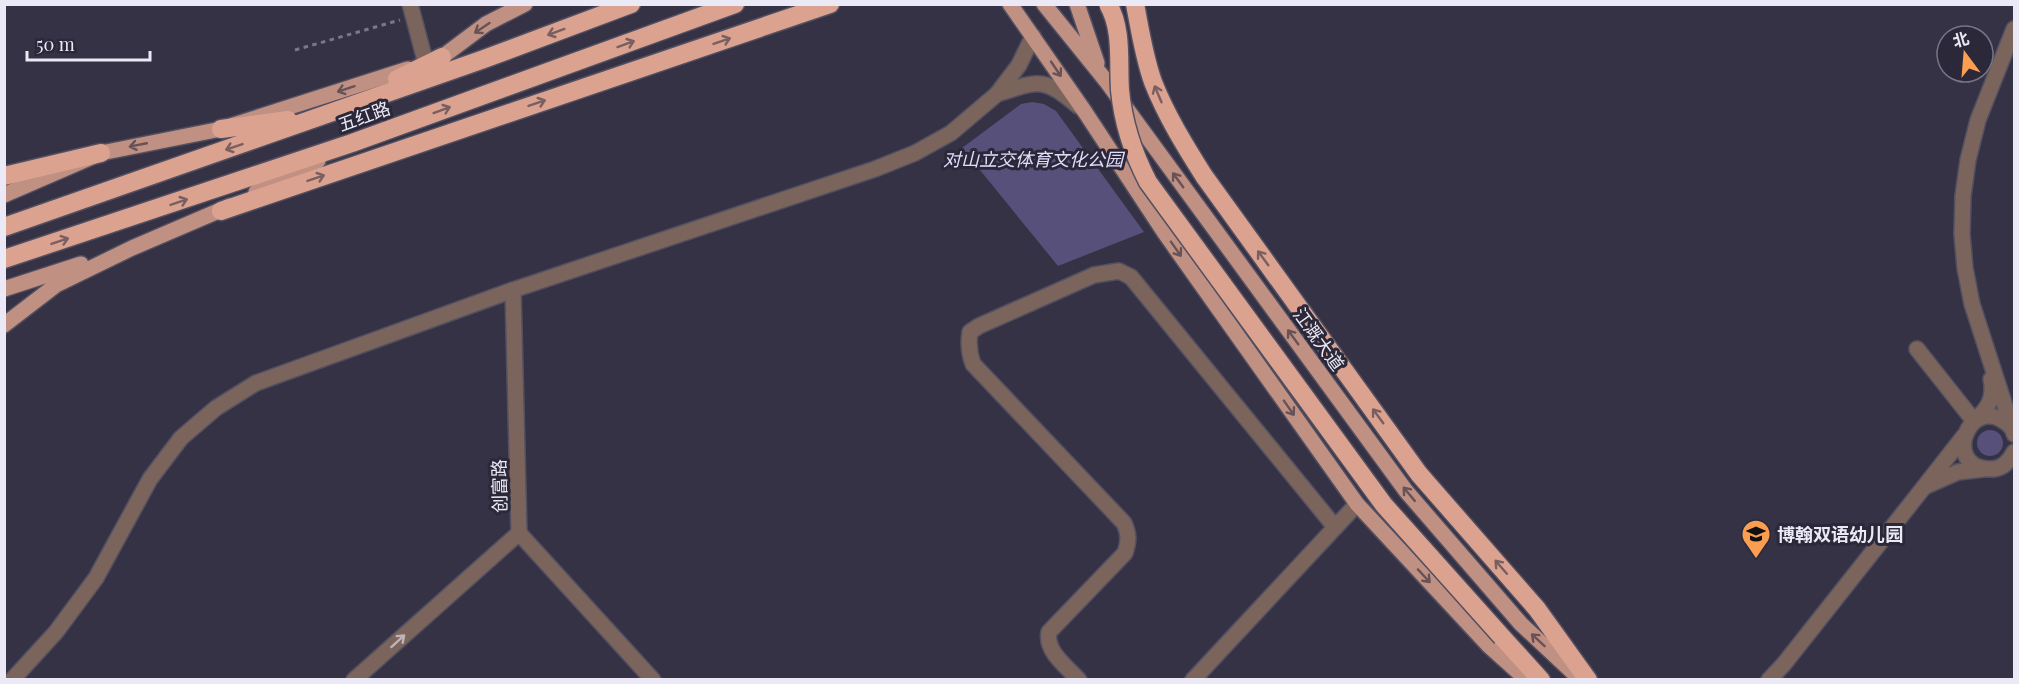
<svg xmlns="http://www.w3.org/2000/svg" width="2019" height="684" viewBox="0 0 2019 684" font-family="'Playfair Display','Noto Sans SC',serif">
<rect width="100%" height="100%" fill="#353245"/>
<g fill="#57507a">
<polygon points="1032,102 1044,104 1056,111 1144,232 1058,266 962,148 1021,104"/>
<circle cx="1990" cy="443" r="13"/>
</g>
<g fill="none" stroke-linecap="round" stroke-linejoin="round">
<g stroke="#524f61" stroke-width="18">
<g id="minor">
<polyline points="410,4 426,64"/>
<polyline points="2014,29 1978,120 1968,160 1963,196 1962,234 1965,268 1972,304 2014,434"/>
<path d="M1033 36 1019 65 997 94C1040 80 1043 77 1078 106"/>
<path d="M1917 349 1974 421C1988 409 1995 398 1991 379"/>
<path d="M2012 428C1972 386 1939 467 1989 469 2001 470 2009 462 2014 452"/>
<polyline points="1964,436 1924,487 1958,472 1984,469"/>
<polyline points="519,533 653,680"/>
<polyline points="12,680 56,632 96,578 150,479 181,438 216,408 256,383 513,290 875,169 915,153 951,133 997,94"/>
<polyline points="354,680 519,533 513,290"/>
<path d="M1079 680C1066 666 1045 651 1049 632L1125 553C1129 541 1129 534 1124 523L973 364C969 353 968 344 970 332L979 326 1094 275 1119 271 1131 277 1335 527"/>
<polyline points="1193,680 1357,504"/>
<polyline points="1769,680 1784,664 1924,487"/>
</g>
</g>
<g stroke="#524f61" stroke-width="18">
<g id="major">
<polyline points="1010,4 1085,112 1164,232 1357,504 1489,646 1527,680"/>
<polyline points="1044,4 1107,82 1406,491 1521,624 1581,680"/>
<polyline points="1077,4 1097,63"/>
<polyline points="431,62 442,57 486,24 525,4"/>
<polyline points="256,192 318,161"/>
<polyline points="4,195 101,153 221,129 408,69"/>
<polyline points="4,289 81,264"/>
<polyline points="4,325 56,285 132,248 230,206"/>
</g>
</g>
<g stroke="#524f61" stroke-width="21">
<g id="highway">
<path d="M1135 4C1140 30 1144 57 1153 82 1166 115 1185 146 1204 176L1419 474 1537 609 1588 680"/>
<polyline points="397,79 442,57"/>
<polyline points="221,129 288,120"/>
<polyline points="4,176 101,153"/>
<polyline points="221,211 830,4"/>
<polyline points="4,227 484,59 631,4"/>
<polyline points="4,259 352,143 735,4"/>
<polyline points="1502,637 1541,680"/>
</g>
</g>
<polyline stroke="#7a7788" stroke-width="3" stroke-dasharray="4.5 4.5" stroke-linecap="butt" points="295,50 400,20"/>
<use href="#minor" stroke="#7b645c" stroke-width="15"/>
<use href="#major" stroke="#c09182" stroke-width="15"/>
<use href="#highway" stroke="#dba290" stroke-width="18"/>
<g stroke="#524f61" stroke-width="21" stroke-linecap="butt">
<path id="highway-bridge" d="M1108 4C1123 30 1118 62 1120 90 1123 124 1133 153 1148 182L1384 505 1502 637"/>
</g>
<use href="#highway-bridge" stroke="#dba290" stroke-width="18"/>
</g>
<defs><path id="oneway-shaft" d="M-6 0H5M1.5-3L5.5 0L1.5 3" fill="none" stroke-width="1.6" stroke-linecap="round" stroke-linejoin="round" transform="scale(1.5)"/></defs>
<g stroke="#675257">
<use href="#oneway-shaft" transform="translate(482 28) rotate(146)"/>
<use href="#oneway-shaft" transform="translate(1056 69) rotate(56)"/>
<use href="#oneway-shaft" transform="translate(346 89) rotate(162)"/>
<use href="#oneway-shaft" transform="translate(138 145) rotate(169)"/>
<use href="#oneway-shaft" transform="translate(1178 180) rotate(-126)"/>
<use href="#oneway-shaft" transform="translate(1176 249) rotate(55)"/>
<use href="#oneway-shaft" transform="translate(1293 337) rotate(-126)"/>
<use href="#oneway-shaft" transform="translate(1289 408) rotate(55)"/>
<use href="#oneway-shaft" transform="translate(1409 494) rotate(-130)"/>
<use href="#oneway-shaft" transform="translate(1424 576) rotate(47)"/>
<use href="#oneway-shaft" transform="translate(1538 640) rotate(-137)"/>
</g>
<g stroke="#7a5f61">
<use href="#oneway-shaft" transform="translate(556 32) rotate(160)"/>
<use href="#oneway-shaft" transform="translate(722 41) rotate(-19)"/>
<use href="#oneway-shaft" transform="translate(626 44) rotate(-20)"/>
<use href="#oneway-shaft" transform="translate(1158 94) rotate(-113)"/>
<use href="#oneway-shaft" transform="translate(537 103) rotate(-19)"/>
<use href="#oneway-shaft" transform="translate(442 110) rotate(-20)"/>
<use href="#oneway-shaft" transform="translate(234 147) rotate(161)"/>
<use href="#oneway-shaft" transform="translate(316 178) rotate(-19)"/>
<use href="#oneway-shaft" transform="translate(179 202) rotate(-19)"/>
<use href="#oneway-shaft" transform="translate(60 241) rotate(-18)"/>
<use href="#oneway-shaft" transform="translate(1263 258) rotate(-126)"/>
<use href="#oneway-shaft" transform="translate(1378 416) rotate(-126)"/>
<use href="#oneway-shaft" transform="translate(1501 567) rotate(-131)"/>
</g>
<use stroke="#beb4b8" href="#oneway-shaft" transform="translate(398 641) rotate(-42)"/>
<defs>
<g id="school-pin" transform="scale(1.5)"><path d="M0 17L-7.5 6A9.5 9.5 0 1 1 7.5 6Z" fill="#fc9e52" stroke="#2b283a"/><path d="M0-5L7-2L0 1L-7-2ZM-4 1L0 2.5L4 1V4Q0 6-4 4Z" fill="#111"/></g>
</defs>
<g fill-rule="evenodd">
<use href="#school-pin" x="1756" y="534"/>
</g>
<g text-anchor="middle" dominant-baseline="central" stroke-width="6" stroke-linejoin="round" paint-order="stroke">
<g font-size="18" fill="#eae9f5" stroke="#2b283a">
<text transform="translate(364 116) rotate(-20)">五红路</text>
<text transform="translate(1319 339) rotate(54)">江溉大道</text>
<text transform="translate(499 486) rotate(-91)">创富路</text>
</g>
<g font-size="18" font-style="italic" fill="#e1ddfb" stroke="#2b283a">
<text x="1033" y="159">对山立交体育文化公园</text>
</g>
<g font-size="18" font-weight="bold" fill="#eae9f5" stroke="#2b283a" text-anchor="start">
<text x="1777" y="534">博翰双语幼儿园</text>
</g>
</g>
<rect width="2019" height="684" fill="none" stroke="#eae9f5" stroke-width="12"/>
<g transform="translate(1965 54) rotate(344)"><circle r="28" fill="#2b283a" stroke="#777585" stroke-width="1.5"/>
<path d="M0-4.5L10 22L0 15L-10 22Z" fill="#fc9e52"/>
<text y="-9" font-size="16" font-weight="bold" text-anchor="middle" fill="#eae9f5">北</text>
</g>
<path d="M27 51v9h123v-9" fill="none" stroke="#eae9f5" stroke-width="3"/>
<text x="36" y="51" font-size="18" fill="#eae9f5" stroke="#2b283a" stroke-width="4.5" paint-order="stroke">50 m</text>
</svg>
